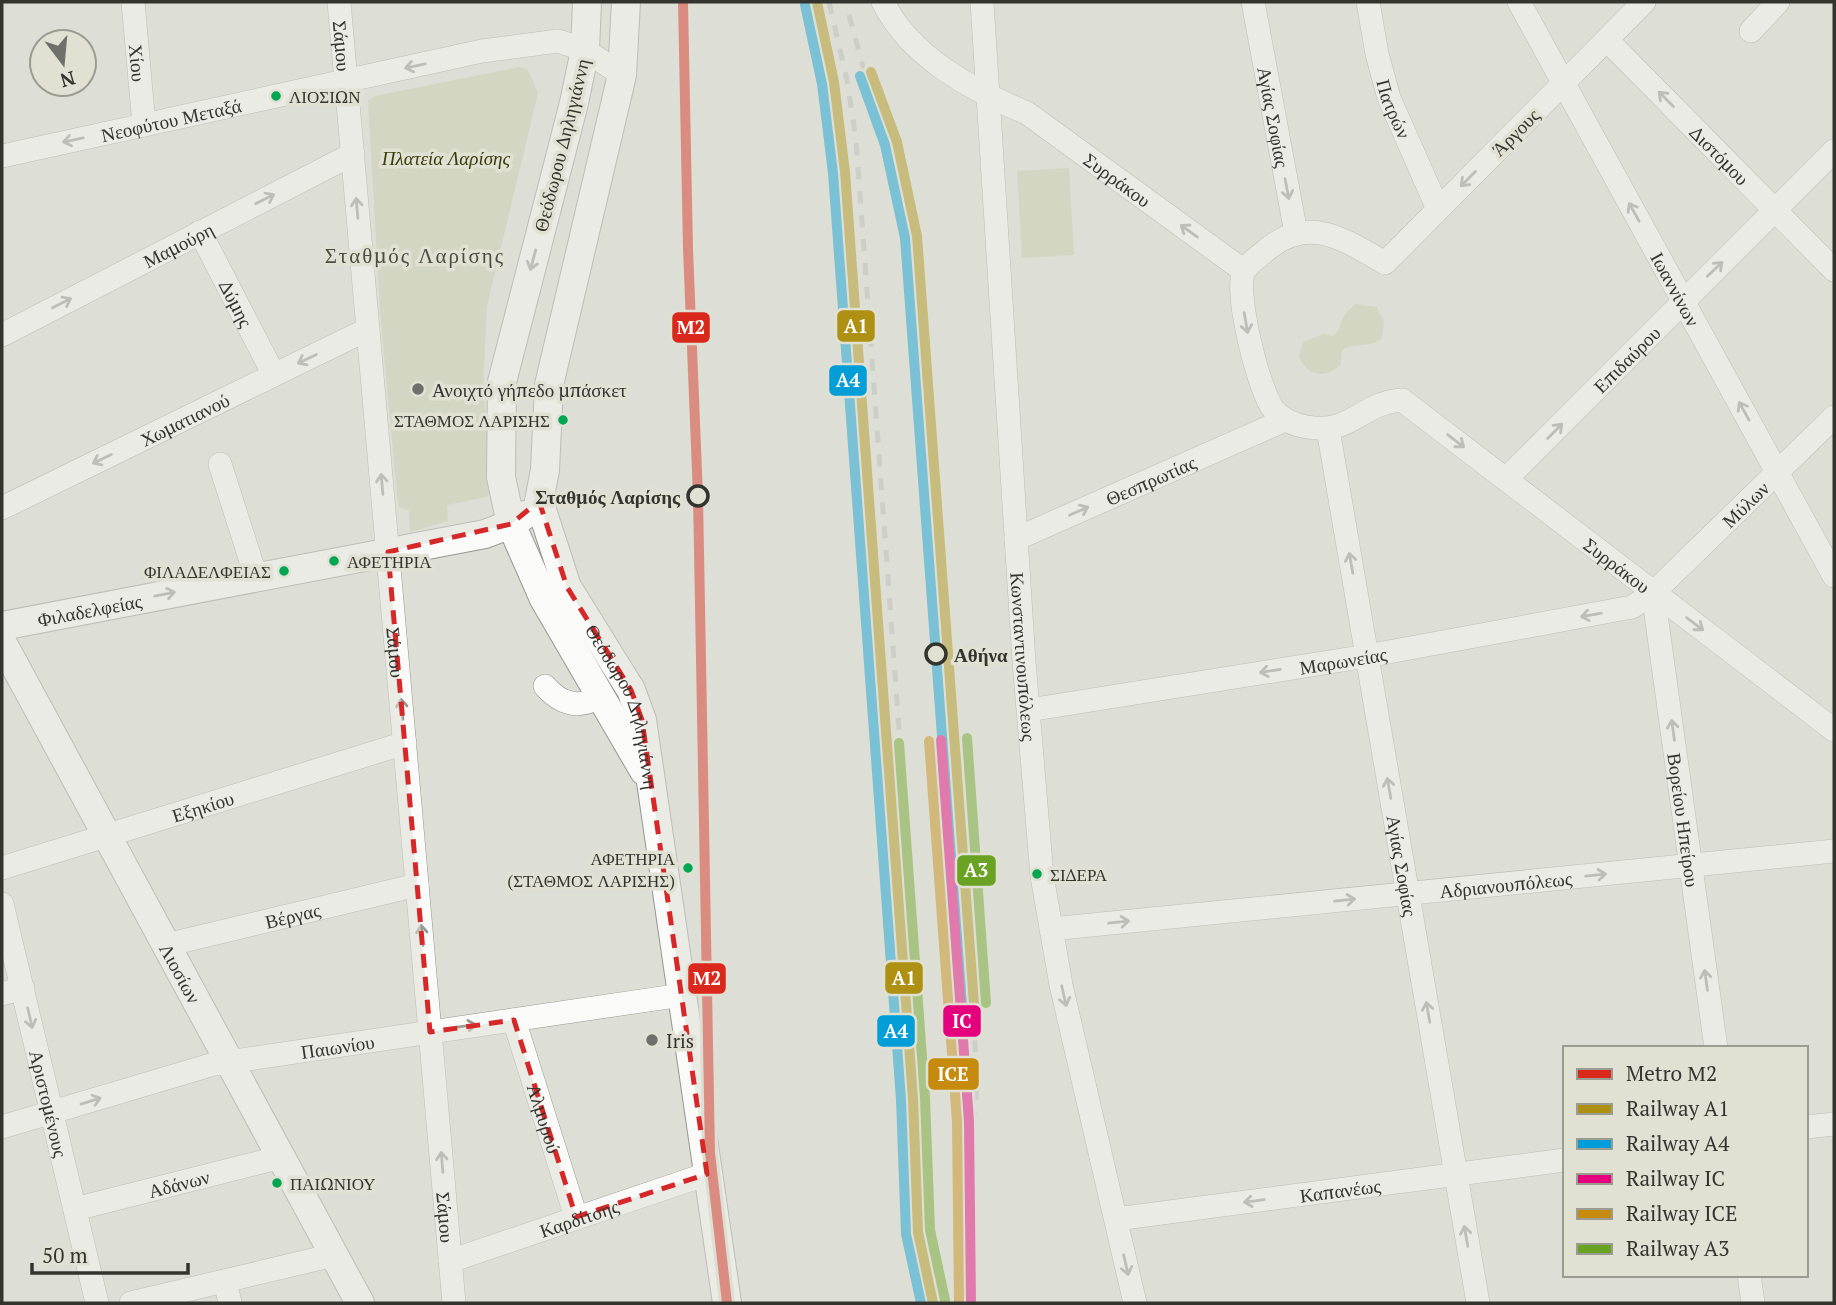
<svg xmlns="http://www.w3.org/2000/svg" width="1836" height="1305" viewBox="0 0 1836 1305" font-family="'PT Serif',serif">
<rect width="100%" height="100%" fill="#ddded6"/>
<g fill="#caccb0">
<polygon points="519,67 528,70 538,93 487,306 483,389 494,486 487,497 447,505 448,521 410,532 409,511 399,507 396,485 380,311 368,101 375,96"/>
<polygon points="1069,168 1074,255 1022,258 1017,171"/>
<path d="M1356 304 1377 307 1384 322 1382 338C1369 349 1355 342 1342 350L1341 364C1326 380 1308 376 1299 357L1303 342 1323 334 1333 336C1344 327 1338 316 1356 304Z"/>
</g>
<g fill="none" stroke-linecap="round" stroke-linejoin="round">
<g stroke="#969691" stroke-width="24">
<g id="minor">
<path id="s1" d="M133 2 144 125"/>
<path id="s2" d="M339 2 454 1303"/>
<path id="s3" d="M883 2C910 57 972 90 1027 113L1244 271"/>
<path id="s4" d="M982 2 1024 662 1042 876 1061 985 1135 1303"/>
<path id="s5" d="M1253 2 1296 233"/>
<path id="s6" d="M1368 2 1377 54 1389 98 1438 209"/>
<path id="s7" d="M1519 2 1834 576"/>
<path id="s8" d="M1644 2 1385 263C1342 238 1307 214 1264 252 1258 257 1248 264 1244 271 1234 291 1259 393 1274 410 1282 420 1295 425 1307 427 1352 435 1360 403 1402 400L1834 730"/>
<polyline points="1751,31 1778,2"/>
<path id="s9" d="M1607 40 1834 270"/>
<path id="s10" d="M2 156 482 51 558 41 585 50 622 75"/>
<path id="s11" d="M200 232 274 375"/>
<path id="s12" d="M2 335 353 154"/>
<path id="s13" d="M1328 429 1478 1303"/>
<polyline points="220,464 256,577"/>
<path id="s14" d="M1506 479 1834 151"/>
<path id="s15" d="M2 508 368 329"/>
<path id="s16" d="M1016 539 1285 420"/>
<path id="s17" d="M1653 593 1716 1048"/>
<path d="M545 686C560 704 582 711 601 694"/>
<path id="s18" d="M1029 710 1367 656 1632 607 1653 593 1834 417"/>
<path id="s19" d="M2 868 405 743"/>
<path id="s20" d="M2 904 97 1303"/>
<path id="s21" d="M1051 929 1834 851"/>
<path id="s22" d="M166 945 417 885"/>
<polyline points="2,994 23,988"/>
<path id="s23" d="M514 1020 576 1217"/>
<path id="s24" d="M2 1127 214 1064 682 995"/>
<polyline points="1806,1127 1834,1124"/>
<path id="s25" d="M75 1209 281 1157"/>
<path id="s26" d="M1116 1219 1565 1160"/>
<path id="s27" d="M450 1261 707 1174"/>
<polyline points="1749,1275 1753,1303"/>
<polyline points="225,1281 230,1303"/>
<polyline points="131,1303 334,1255"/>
</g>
</g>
<g stroke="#969691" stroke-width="30">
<g id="major">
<polyline points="587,2 585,50 574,103 502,382 501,477 511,524 544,599 644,771"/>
<path id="s28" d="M626 2 622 75 549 385 545 470 539 501 567 587 631 690 642 720 727 1303"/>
<path id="s29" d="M2 626 485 534 511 524 525 515"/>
<path id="s30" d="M2 642 360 1303"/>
</g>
</g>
<use href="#minor" stroke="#fafaf9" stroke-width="23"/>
<use href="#major" stroke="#fafaf9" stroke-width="28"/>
<g stroke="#babab9" stroke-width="5" stroke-dasharray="12 12" stroke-linecap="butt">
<polyline points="829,2 847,80 856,140 900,743"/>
<polyline points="849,15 891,169 904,238 941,740"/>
<polyline points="970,1172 976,1095 974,1004"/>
</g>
<g stroke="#e0e1d3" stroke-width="16">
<g id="rail-1">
<polyline points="817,2 834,82 845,172 913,1099 918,1232 933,1303"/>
<polyline points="871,72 897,142 917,236 974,1004"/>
</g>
</g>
<g stroke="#e0e1d3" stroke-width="16">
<g id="rail-2">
<polyline points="805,5 822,84 833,173 901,1100 906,1234 921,1303"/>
<polyline points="860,76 885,145 905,238 962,1005"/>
</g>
</g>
<g stroke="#e0e1d3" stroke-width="16">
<polyline id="rail-3" points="941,740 969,1121 971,1303"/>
</g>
<g stroke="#e0e1d3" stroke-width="16">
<polyline id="rail-4" points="929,741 957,1122 959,1303"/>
</g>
<g stroke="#e0e1d3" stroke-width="16">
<g id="rail-5">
<polyline points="967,738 986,1003"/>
<polyline points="899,743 925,1098 930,1230 945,1300"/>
</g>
</g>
<use href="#rail-1" stroke="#ae9013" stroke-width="10"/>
<use href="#rail-2" stroke="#039dd7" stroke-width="10"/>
<use href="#rail-3" stroke="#e5007d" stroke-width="10"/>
<use href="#rail-4" stroke="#c68a0c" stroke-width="10"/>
<use href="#rail-5" stroke="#6aa223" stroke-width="10"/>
<g stroke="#e0e1d3" stroke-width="16">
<polyline id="metro-1" points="683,2 688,249 698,496 710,1153 727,1303"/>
</g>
<use href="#metro-1" stroke="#da291c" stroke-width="10"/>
</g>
<defs><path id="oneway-shaft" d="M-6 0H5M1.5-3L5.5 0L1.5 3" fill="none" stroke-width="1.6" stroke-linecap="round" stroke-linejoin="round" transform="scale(1.75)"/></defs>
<g stroke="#979794">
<use href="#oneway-shaft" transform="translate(415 66) rotate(168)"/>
<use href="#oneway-shaft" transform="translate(1666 99) rotate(-135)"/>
<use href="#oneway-shaft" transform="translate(73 140) rotate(168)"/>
<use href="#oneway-shaft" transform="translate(1468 179) rotate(135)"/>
<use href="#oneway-shaft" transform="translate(1287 189) rotate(79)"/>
<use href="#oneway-shaft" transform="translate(265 199) rotate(-27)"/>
<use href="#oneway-shaft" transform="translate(357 208) rotate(-95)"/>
<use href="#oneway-shaft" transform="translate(1634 212) rotate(-119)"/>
<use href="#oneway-shaft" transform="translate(1189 231) rotate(-144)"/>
<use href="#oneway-shaft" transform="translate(533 260) rotate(105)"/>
<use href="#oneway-shaft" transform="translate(1715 269) rotate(-44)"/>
<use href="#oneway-shaft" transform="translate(62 303) rotate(-27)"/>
<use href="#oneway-shaft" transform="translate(1246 323) rotate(80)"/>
<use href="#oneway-shaft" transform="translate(307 359) rotate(154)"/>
<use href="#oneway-shaft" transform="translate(1744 411) rotate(-119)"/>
<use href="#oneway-shaft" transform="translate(1555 431) rotate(-45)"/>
<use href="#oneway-shaft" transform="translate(1456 441) rotate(37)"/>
<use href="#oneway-shaft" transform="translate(102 459) rotate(154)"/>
<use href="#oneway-shaft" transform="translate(382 484) rotate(-95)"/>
<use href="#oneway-shaft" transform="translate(1079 511) rotate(-24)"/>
<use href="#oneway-shaft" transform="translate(1351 563) rotate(-100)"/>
<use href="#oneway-shaft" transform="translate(165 594) rotate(-11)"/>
<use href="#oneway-shaft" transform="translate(1591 615) rotate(170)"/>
<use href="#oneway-shaft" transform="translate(1695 624) rotate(37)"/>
<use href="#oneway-shaft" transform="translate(1270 671) rotate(171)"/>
<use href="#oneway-shaft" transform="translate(402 709) rotate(-95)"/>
<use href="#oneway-shaft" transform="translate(1673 730) rotate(-98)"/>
<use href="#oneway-shaft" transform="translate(1389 788) rotate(-100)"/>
<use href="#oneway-shaft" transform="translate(1596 875) rotate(-6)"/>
<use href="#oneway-shaft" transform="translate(1345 900) rotate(-6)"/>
<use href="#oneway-shaft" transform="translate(1119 922) rotate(-6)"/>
<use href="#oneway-shaft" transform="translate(422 935) rotate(-95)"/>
<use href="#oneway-shaft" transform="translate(1706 980) rotate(-98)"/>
<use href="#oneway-shaft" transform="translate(1064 996) rotate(77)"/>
<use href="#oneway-shaft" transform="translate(1428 1012) rotate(-100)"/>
<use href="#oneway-shaft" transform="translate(30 1018) rotate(77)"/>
<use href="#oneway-shaft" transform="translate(466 1026) rotate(-8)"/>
<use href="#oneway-shaft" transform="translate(91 1101) rotate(-17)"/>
<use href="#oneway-shaft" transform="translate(442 1162) rotate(-95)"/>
<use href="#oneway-shaft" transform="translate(1254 1201) rotate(172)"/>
<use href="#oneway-shaft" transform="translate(1466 1236) rotate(-100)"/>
<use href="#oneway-shaft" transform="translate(1126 1265) rotate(77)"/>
</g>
<path d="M0 0H1836V1305H0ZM539 501 567 587 631 690 642 720 707 1174 576 1217 514 1020 430 1032 388 552 511 524Z" fill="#ddded6" fill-opacity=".55" fill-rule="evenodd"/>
<path fill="none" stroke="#d62828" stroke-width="5" stroke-dasharray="14 9" stroke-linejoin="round" d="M539 501 567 587 631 690 642 720 707 1174 576 1217 514 1020 430 1032 388 552 511 524Z"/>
<g fill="#00a651" stroke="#e0e1d3" stroke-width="2.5">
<circle cx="276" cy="96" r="6"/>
<circle cx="563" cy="420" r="6"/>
<circle cx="334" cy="561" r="6"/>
<circle cx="284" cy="571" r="6"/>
<circle cx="688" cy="868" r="6"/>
<circle cx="1037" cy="874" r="6"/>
<circle cx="277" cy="1183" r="6"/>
</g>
<g fill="#6f7069" stroke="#e0e1d3" stroke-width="2.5">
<circle cx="418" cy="389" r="7"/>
<circle cx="652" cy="1040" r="7"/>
</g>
<g fill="#e0e1d3" stroke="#34342f" stroke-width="3.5">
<circle cx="698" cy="496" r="10"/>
<circle cx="936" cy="654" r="10"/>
</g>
<g text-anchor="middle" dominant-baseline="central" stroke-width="7" stroke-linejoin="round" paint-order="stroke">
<g font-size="17" fill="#34342f" stroke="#e0e1d3" text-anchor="start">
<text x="289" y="96">ΛΙΟΣΙΩΝ</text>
<text x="550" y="420" text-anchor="end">ΣΤΑΘΜΟΣ ΛΑΡΙΣΗΣ</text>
<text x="347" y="561">ΑΦΕΤΗΡΙΑ</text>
<text x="271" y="571" text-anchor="end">ΦΙΛΑΔΕΛΦΕΙΑΣ</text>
<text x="675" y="858" text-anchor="end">ΑΦΕΤΗΡΙΑ<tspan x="675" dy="22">(ΣΤΑΘΜΟΣ ΛΑΡΙΣΗΣ)</tspan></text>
<text x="1050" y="874">ΣΙΔΕΡΑ</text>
<text x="290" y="1183">ΠΑΙΩΝΙΟΥ</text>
</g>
<g font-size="19" fill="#34342f" stroke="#e0e1d3">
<text stroke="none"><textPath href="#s2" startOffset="44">Σάμου</textPath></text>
<text stroke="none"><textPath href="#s1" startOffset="61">Χίου</textPath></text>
<text stroke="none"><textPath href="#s6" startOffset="110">Πατρών</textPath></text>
<text stroke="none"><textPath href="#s5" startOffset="117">Αγίας Σοφίας</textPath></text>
<text stroke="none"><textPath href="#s10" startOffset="173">Νεοφύτου Μεταξά</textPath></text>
<text transform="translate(1515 132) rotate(-45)">Άργους</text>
<text transform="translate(561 145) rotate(-76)">Θεόδωρου Δηληγιάννη</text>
<text stroke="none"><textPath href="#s9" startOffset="161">Διστόμου</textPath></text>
<text stroke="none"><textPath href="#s3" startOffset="298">Συρράκου</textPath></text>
<text stroke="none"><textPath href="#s12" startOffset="198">Μαμούρη</textPath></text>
<text stroke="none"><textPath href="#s7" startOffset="327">Ιωαννίνων</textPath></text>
<text stroke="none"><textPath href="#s11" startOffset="80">Δύμης</textPath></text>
<text stroke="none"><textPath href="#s14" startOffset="170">Επιδαύρου</textPath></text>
<text stroke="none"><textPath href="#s15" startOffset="203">Χωματιανού</textPath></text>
<text stroke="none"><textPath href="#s16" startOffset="147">Θεσπρωτίας</textPath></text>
<text stroke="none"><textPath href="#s18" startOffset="765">Μύλων</textPath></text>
<text stroke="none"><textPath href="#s8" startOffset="1083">Συρράκου</textPath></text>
<text stroke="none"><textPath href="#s29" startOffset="89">Φιλαδελφείας</textPath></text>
<text stroke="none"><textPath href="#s2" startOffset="653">Σάμου</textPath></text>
<text stroke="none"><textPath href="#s4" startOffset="656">Κωνσταντινουπόλεως</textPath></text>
<text stroke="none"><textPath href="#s18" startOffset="318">Μαρωνείας</textPath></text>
<text stroke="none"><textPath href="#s28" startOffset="733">Θεόδωρου Δηληγιάννη</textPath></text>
<text stroke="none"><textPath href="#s19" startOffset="210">Εξηκίου</textPath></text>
<text stroke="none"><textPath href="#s17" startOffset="229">Βορείου Ηπείρου</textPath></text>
<text stroke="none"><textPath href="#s13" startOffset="443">Αγίας Σοφίας</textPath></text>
<text stroke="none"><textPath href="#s21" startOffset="457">Αδριανουπόλεως</textPath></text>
<text stroke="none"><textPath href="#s22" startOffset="130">Βέργας</textPath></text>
<text stroke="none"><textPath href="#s30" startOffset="376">Λιοσίων</textPath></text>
<text stroke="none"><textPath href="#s24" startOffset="346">Παιωνίου</textPath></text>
<text stroke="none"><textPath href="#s20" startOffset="205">Αριστομένους</textPath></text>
<text stroke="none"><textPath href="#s23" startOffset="103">Αλμυρού</textPath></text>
<text stroke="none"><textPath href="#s25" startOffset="107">Αδάνων</textPath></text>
<text stroke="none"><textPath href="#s26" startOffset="226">Καπανέως</textPath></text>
<text stroke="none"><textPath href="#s2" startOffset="1220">Σάμου</textPath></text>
<text stroke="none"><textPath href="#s27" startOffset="136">Καρδίτσης</textPath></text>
</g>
<g font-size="19" font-style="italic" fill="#3b3b0b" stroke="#e0e1d3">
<text x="446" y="157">Πλατεία Λαρίσης</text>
</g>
<g font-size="19" fill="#34342f" stroke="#e0e1d3" text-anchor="start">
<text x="432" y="389">Ανοιχτό γήπεδο μπάσκετ</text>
<text x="666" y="1040">Iris</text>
</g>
<g font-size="19" font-weight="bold" fill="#34342f" stroke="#e0e1d3" text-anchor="end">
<text x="680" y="496">Σταθμός Λαρίσης</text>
<text x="954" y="654" text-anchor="start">Αθήνα</text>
</g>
<g font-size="21" letter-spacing="2" fill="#4c4d41" stroke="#e0e1d3">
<text x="415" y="255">Σταθμός Λαρίσης</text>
</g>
</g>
<g stroke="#e0e1d3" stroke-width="2.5">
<rect x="836" y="309" width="40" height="34" rx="7" fill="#ae9013"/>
<rect x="671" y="311" width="40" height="33" rx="7" fill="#da291c"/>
<rect x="828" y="364" width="40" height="33" rx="7" fill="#039dd7"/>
<rect x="956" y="854" width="41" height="33" rx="7" fill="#6aa223"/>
<rect x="884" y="961" width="40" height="34" rx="7" fill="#ae9013"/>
<rect x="687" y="962" width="40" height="33" rx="7" fill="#da291c"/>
<rect x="942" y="1004" width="40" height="34" rx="7" fill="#e5007d"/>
<rect x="876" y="1014" width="40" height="34" rx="7" fill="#039dd7"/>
<rect x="927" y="1057" width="53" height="34" rx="7" fill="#c68a0c"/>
</g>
<g font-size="19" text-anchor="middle" font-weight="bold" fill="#fff">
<text x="856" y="333">A1</text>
<text x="691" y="334">Μ2</text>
<text x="848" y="387">A4</text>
<text x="976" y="877">A3</text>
<text x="904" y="985">A1</text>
<text x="707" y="985">Μ2</text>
<text x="962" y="1028">IC</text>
<text x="896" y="1038">A4</text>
<text x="953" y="1081">ICE</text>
</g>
<rect width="1836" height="1305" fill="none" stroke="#34342f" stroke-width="7"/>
<rect x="1563" y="1046" width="245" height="231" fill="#e0e1d3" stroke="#9b9c91" stroke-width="2"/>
<rect x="1577" y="1069" width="35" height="10" fill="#da291c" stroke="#9b9c91" stroke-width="2"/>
<text x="1626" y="1081" font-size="21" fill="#34342f">Metro Μ2</text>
<rect x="1577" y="1104" width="35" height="10" fill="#ae9013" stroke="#9b9c91" stroke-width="2"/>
<text x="1626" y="1116" font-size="21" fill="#34342f">Railway A1</text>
<rect x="1577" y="1139" width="35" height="10" fill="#039dd7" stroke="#9b9c91" stroke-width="2"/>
<text x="1626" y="1151" font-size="21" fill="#34342f">Railway A4</text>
<rect x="1577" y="1174" width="35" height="10" fill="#e5007d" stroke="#9b9c91" stroke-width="2"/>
<text x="1626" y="1186" font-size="21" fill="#34342f">Railway IC</text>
<rect x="1577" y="1209" width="35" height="10" fill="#c68a0c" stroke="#9b9c91" stroke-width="2"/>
<text x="1626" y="1221" font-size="21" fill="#34342f">Railway ICE</text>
<rect x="1577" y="1244" width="35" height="10" fill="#6aa223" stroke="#9b9c91" stroke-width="2"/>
<text x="1626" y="1256" font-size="21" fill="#34342f">Railway A3</text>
<g transform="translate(63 63) rotate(164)"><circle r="33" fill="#e0e1d3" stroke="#9b9c91" stroke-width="2"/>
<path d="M0-5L12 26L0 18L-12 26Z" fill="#6f7069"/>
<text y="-10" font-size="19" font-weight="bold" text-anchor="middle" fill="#34342f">N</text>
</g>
<path d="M32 1263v10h156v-10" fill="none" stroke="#34342f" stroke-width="3.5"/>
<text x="42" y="1263" font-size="21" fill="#34342f" stroke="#e0e1d3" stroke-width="5" paint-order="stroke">50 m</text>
</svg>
